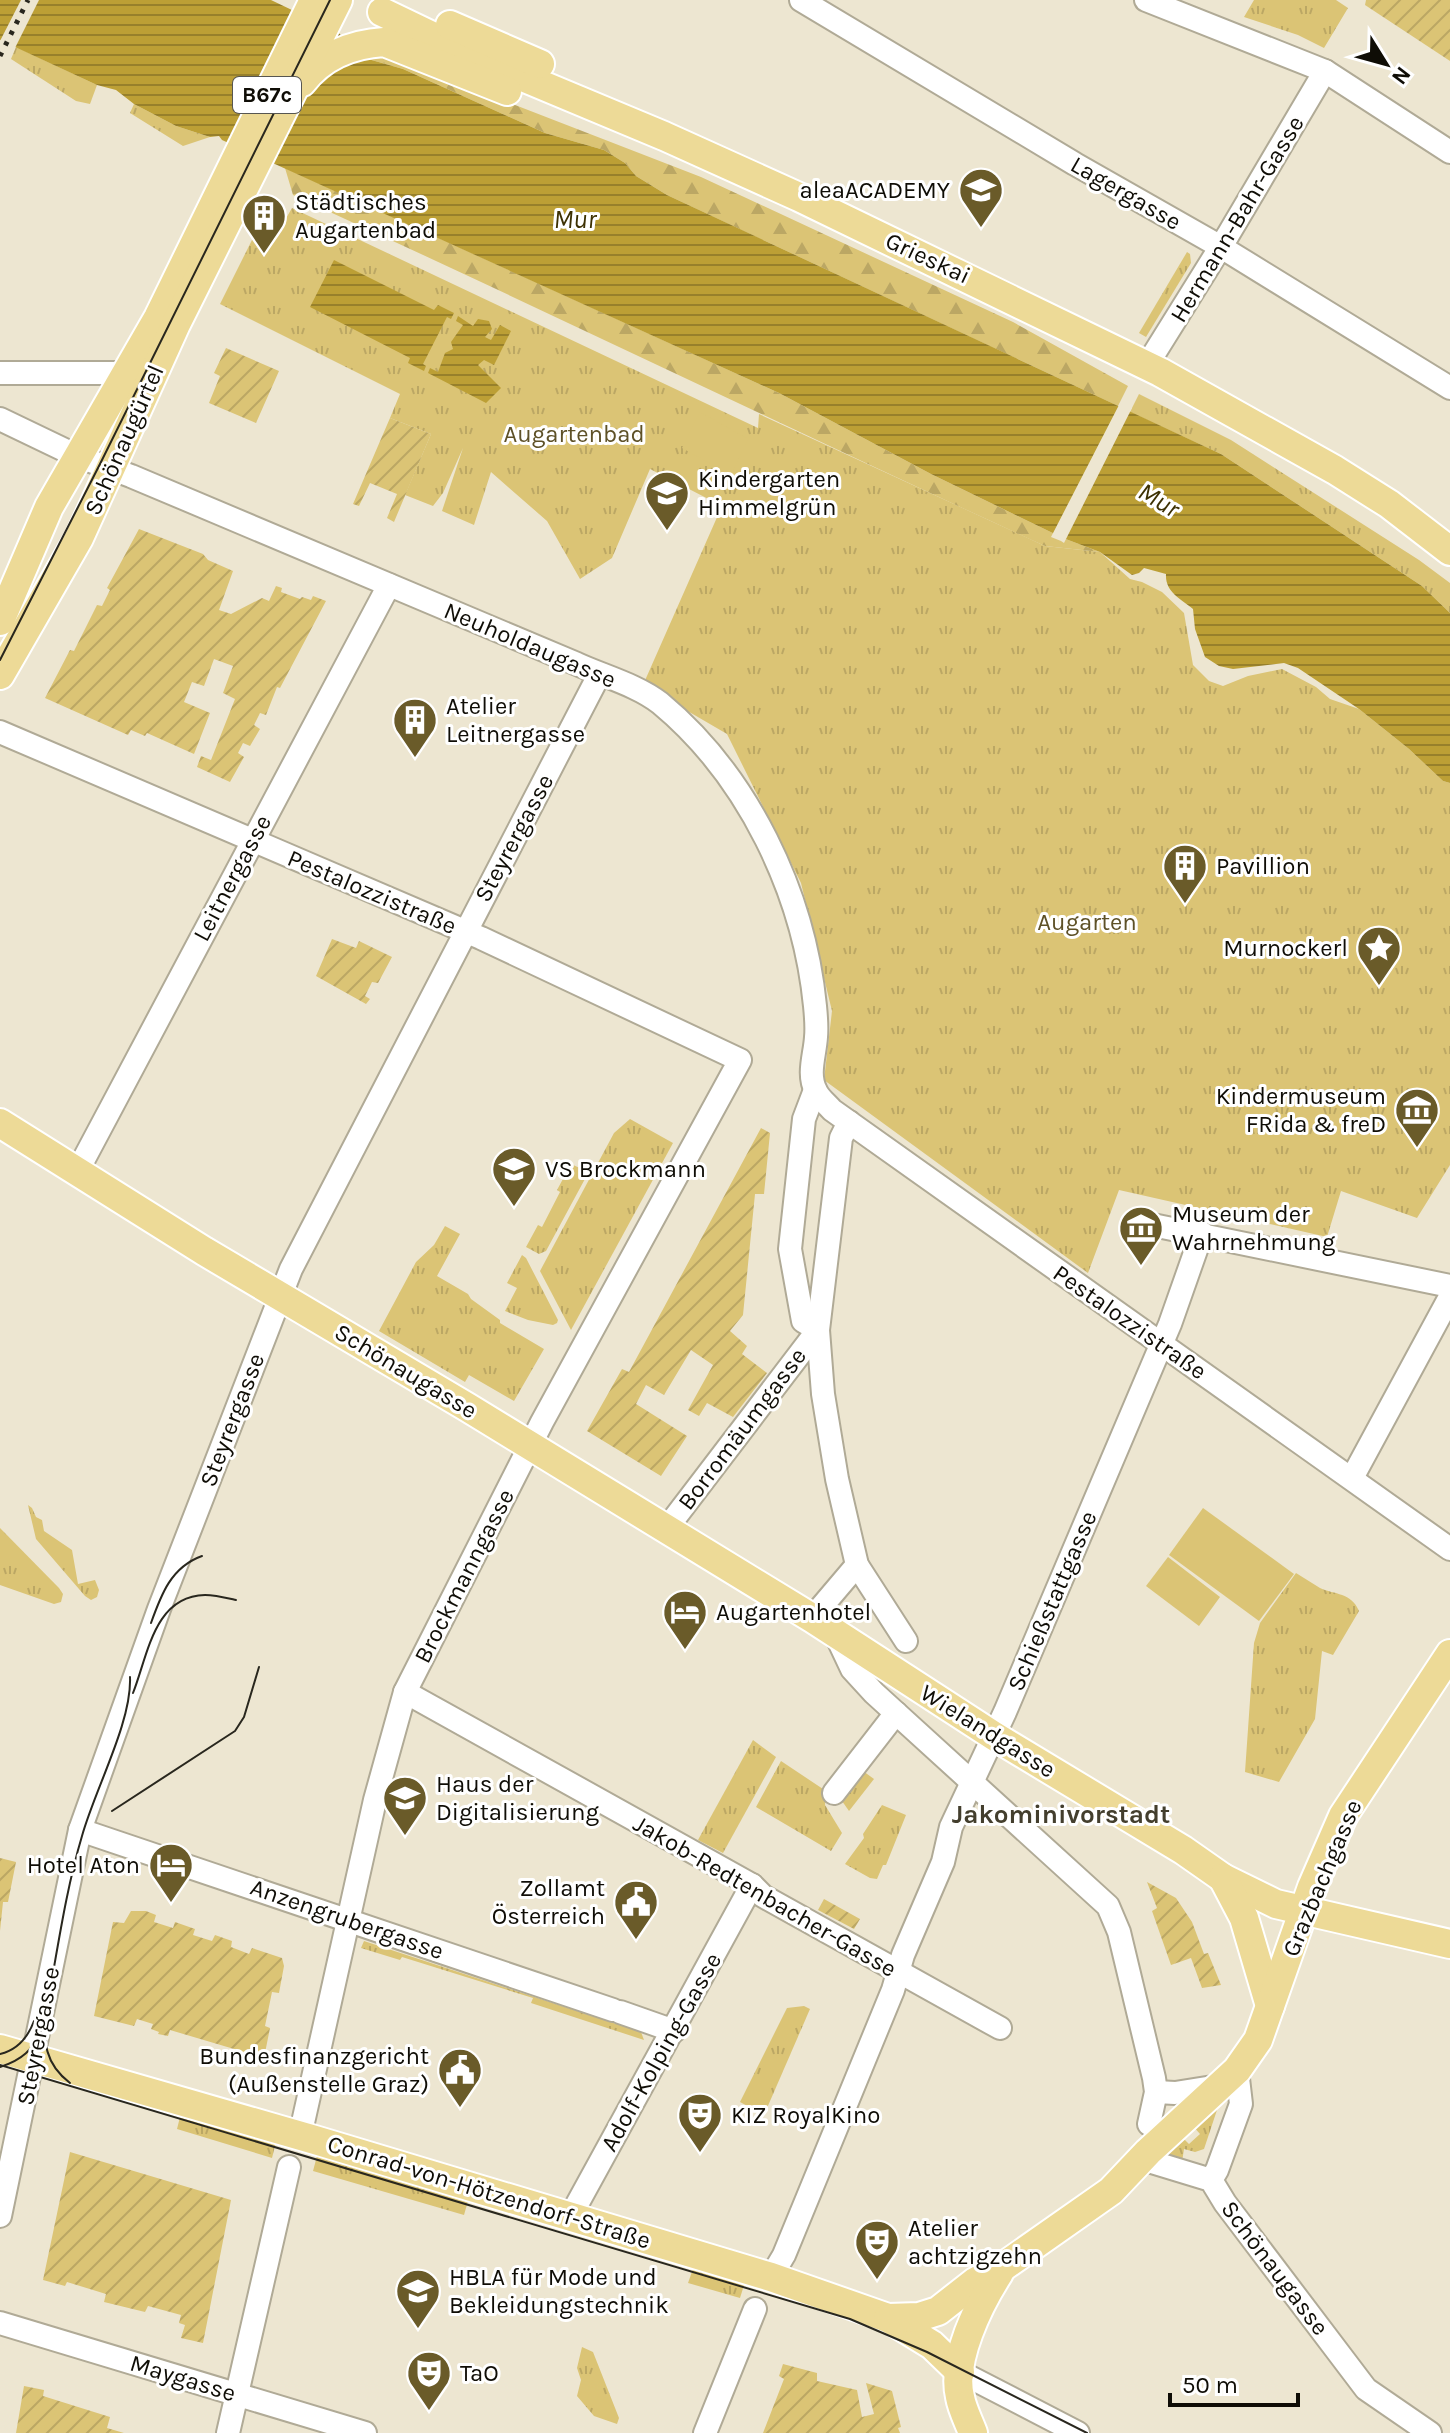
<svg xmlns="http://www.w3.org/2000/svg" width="1450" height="2433" viewBox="0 0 1450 2433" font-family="Karla,sans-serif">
<defs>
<pattern id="grass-tufts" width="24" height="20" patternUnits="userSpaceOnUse" patternTransform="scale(2)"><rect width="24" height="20" fill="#dbc475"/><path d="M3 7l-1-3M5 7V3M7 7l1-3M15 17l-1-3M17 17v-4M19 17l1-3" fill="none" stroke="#bba764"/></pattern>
<pattern id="forest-firs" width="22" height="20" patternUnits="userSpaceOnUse" patternTransform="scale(2)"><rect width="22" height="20" fill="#dbc475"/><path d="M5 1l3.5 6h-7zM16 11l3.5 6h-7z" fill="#bba764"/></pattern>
<pattern id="garden-furrows" width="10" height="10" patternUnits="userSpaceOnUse" patternTransform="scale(2)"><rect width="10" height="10" fill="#dbc475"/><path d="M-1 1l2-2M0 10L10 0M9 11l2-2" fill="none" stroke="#bba764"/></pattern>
<pattern id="water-rules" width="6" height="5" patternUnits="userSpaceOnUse" patternTransform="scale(2)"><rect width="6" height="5" fill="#bc9f35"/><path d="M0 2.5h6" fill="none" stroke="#97802b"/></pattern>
</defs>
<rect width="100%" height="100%" fill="#ede6d1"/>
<g fill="url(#grass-tufts)">
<polygon points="1254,0 1336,0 1348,8 1324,48 1298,35 1244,17"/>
<polygon points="16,47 97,85 90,104 76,101 11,59"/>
<polygon points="134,104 176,126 210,137 183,146 130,113"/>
<polygon points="292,208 758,428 759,414 1045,546 1100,552 1130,579 1142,582 1162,592 1184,613 1193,665 1209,681 1223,686 1248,676 1282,669 1316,687 1330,699 1359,709 1409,749 1443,781 1450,783 1450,1165 1417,1218 1341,1191 1327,1237 1119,1190 1088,1273 824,1080 832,1011 801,883 727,734 643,685 722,506 650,469 612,558 580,579 547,521 491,472 474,525 442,511 463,448 443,493 433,506 405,495 431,434 390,418 400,394 220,304 263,218 281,227"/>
<polygon points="1187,252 1190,254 1191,263 1146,337 1139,333"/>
<polygon points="1139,394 1231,440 1419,560 1450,583 1450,613 1422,586 1221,454 1130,412"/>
<polygon points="630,1119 673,1143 571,1330 540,1271 614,1133"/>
<polygon points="571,1164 584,1170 586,1177 546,1251 539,1254 526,1247 538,1225 542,1227 560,1192 557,1190"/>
<polygon points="445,1226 460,1234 437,1276 468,1294 471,1299 500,1320 500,1323 544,1349 514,1401 469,1375 465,1382 379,1331 416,1262 434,1245"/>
<polygon points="522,1255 526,1258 558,1320 557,1323 553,1325 528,1320 505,1311 517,1288 507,1283"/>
<polygon points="28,1505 32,1508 36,1517 42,1520 44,1531 72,1550 78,1584 95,1580 99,1590 97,1597 91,1600 85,1596 36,1539"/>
<polygon points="0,1528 59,1588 63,1594 61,1602 54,1604 0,1585"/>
<path d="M1296 1573C1304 1578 1312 1583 1320 1588 1335 1595 1351 1592 1359 1611L1333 1655 1322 1651 1315 1719 1279 1782 1245 1772 1254 1643 1260 1623Z"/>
<polygon points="753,1740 776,1757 723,1853 698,1840"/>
<polygon points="781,1761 826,1791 825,1805 842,1833 831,1851 756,1807"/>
<polygon points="863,1771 874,1779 849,1811 842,1801"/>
<polygon points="882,1805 906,1815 886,1865 883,1865 877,1879 870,1878 845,1864 864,1838 863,1834"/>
<polygon points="364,1941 641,2032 644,2040 531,2003 533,1998 402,1957 400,1960 361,1948"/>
<polygon points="804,2006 810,2009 764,2115 740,2102 787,2008"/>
<polygon points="1221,2098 1204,2149 1195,2152 1184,2149 1182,2162 1164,2156 1180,2135 1189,2144 1200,2134 1192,2125"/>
<polygon points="180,2117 276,2142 272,2158 177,2129"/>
<polygon points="317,2156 468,2201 464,2215 313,2171"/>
<polygon points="694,2266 745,2282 740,2298 688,2283"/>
<polygon points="582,2347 593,2352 619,2418 617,2424 594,2416 577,2396 581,2380 577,2368"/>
</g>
<g fill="url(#forest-firs)">
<polygon points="389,56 701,177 1013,322 1128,386 1118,406 667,195 636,176 625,163 604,150 545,133 403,69 361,57"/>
<path d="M285 168 779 393 931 474 1063 538 1100 552 1045 546C793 431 545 310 293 195Z"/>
</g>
<g fill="url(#garden-furrows)">
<polygon points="1366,0 1450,0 1450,61 1365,5"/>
<polygon points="226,348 279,371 256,423 209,403 220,376 214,373"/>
<polygon points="390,418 431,434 394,522 387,518 397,494 370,483 359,506 353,504"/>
<polygon points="139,529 203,554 208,560 233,571 219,610 231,614 262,598 269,601 276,586 282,588 281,592 300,599 302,597 311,600 313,596 326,601 280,688 277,687 266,715 260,713 254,725 260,729 250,746 243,743 238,753 244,757 230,782 197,767 201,756 211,760 235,699 223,693 233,666 214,659 204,686 192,682 184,702 210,713 194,754 147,733 145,736 131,730 128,735 45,698 70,650 74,651 97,605 102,606 110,590 107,588"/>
<polygon points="332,939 356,948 359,941 392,957 378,983 372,982 365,996 370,999 366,1004 316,976"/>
<polygon points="761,1128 770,1133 764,1194 755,1194 743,1315 730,1331 747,1346 742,1354 767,1373 733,1417 707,1403 699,1416 688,1410 713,1365 691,1350 664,1395 646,1385 636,1404 687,1436 661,1476 587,1431 622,1369 629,1372"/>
<polygon points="0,1858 16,1862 8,1902 3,1902 0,1931"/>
<polygon points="1147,1882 1176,1898 1192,1922 1204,1954 1208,1953 1221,1985 1202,1988 1191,1958 1171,1965 1152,1911 1157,1908"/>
<polygon points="824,1899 860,1919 854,1929 818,1910"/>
<polygon points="131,1911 146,1911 156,1915 154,1922 173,1928 175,1922 195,1929 193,1935 212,1941 215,1935 232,1941 231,1947 249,1954 252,1948 282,1958 284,1966 279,1993 272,1992 265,2026 270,2028 264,2058 170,2030 168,2036 158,2034 159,2032 151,2029 153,2024 137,2019 134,2026 94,2016 113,1922 124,1923"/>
<polygon points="70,2152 231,2200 203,2343 181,2338 185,2325 179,2323 181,2315 148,2306 145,2312 104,2302 106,2294 67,2282 65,2286 43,2280"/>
<polygon points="783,2364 817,2373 817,2381 857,2390 862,2417 874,2414 866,2383 892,2391 901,2427 898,2428 900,2433 763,2433 784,2379 779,2376"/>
<polygon points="24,2386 44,2390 43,2396 110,2417 107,2428 124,2433 16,2433"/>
</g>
<g fill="#dbc475">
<polygon points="700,412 748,439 731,475 682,448"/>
<polygon points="1203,1508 1294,1574 1259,1621 1169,1555"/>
<polygon points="1168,1557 1220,1597 1199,1626 1146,1586"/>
</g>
<g fill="url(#water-rules)">
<path d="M0 0H271L338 32 361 57 403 69 545 133 604 150 625 163 636 176 667 195 1221 454 1422 586 1450 613V783L1443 781 1409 749 1359 709 1298 668 1284 663 1233 669 1219 666 1205 657 1195 629 1193 609C1180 598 1165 592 1166 574L1144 568 1139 573 1132 575 1100 552 1063 538 931 474 779 393 222 140 219 136 210 137 176 126 134 104 116 90 97 85 0 40Z"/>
<polygon points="334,260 434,310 438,305 454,313 451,319 447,317 423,364 426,366 424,371 408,363 410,358 310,307"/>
<polygon points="458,316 473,326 478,319 489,321 492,329 485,337 491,340 500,325 511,331 494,365 484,360 478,365 501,388 486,403 428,373 430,368 438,372 445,353 453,349 451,342 463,325 456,321"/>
</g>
<g fill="#ede6d1">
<polygon points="21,0 39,0 14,50 0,44 0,41"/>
<polygon points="1120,403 1132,408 1064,543 1061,541 1051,537"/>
</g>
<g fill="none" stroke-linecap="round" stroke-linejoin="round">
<g stroke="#b0aa96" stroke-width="26">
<g id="minor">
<polyline points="801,0 1075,164 1221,247 1450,388"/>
<polyline points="1146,0 1325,71 1450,152"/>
<polyline points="1147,365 1228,235 1325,71"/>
<polyline points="0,373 116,373 124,379"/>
<path d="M0 419 77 456 131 476 577 664C603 676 637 685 660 703 748 776 804 893 815 1006 816 1016 817 1027 816 1037 815 1055 807 1074 816 1091 819 1098 827 1104 832 1110L1450 1549"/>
<polyline points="0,732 481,938 740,1060 542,1422 405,1692 375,1800 300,2136"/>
<polyline points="815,1090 804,1119 790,1249 803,1321 818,1330"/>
<polyline points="849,1122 841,1138 818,1330 823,1394 837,1479 857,1565 906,1641"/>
<polyline points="77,1172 389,585"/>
<polyline points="1138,1222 1450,1286"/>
<polyline points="1352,1478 1450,1297"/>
<polyline points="667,1528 818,1330"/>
<polyline points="812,1618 857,1565"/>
<polyline points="835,1633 852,1669 874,1693 1108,1906 1119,1932 1154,2078 1156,2092 1149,2124"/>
<polyline points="405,1692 752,1885 763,1896 1000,2028"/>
<polyline points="834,1793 896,1713"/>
<polyline points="80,1830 613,2010"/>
<polyline points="620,2012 674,2031"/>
<polyline points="1156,2092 1175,2093 1219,2086"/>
<polyline points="1142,2159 1211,2180 1225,2203 1366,2389 1430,2433"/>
<polyline points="1211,2180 1217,2170 1241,2104 1237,2070"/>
<polyline points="0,2216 80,1830 159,1609 291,1269 599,675"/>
<polyline points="567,2217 575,2208 752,1885"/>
<polyline points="771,2277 784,2255 893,1990 903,1955 943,1862 951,1827 1005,1712 1170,1324 1202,1233"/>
<polyline points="0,2323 365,2433"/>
<polyline points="960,2372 1078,2433"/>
<polyline points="228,2433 289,2167"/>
<polyline points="705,2433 755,2309"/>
</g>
</g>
<g stroke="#fff" stroke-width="32">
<g id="major">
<polyline points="382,12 482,60 664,136 799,197 1160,372 1335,470 1389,504 1450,551"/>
<polyline points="450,25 540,64"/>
<path d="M302 82C322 56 352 44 384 42L507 91"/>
<polyline points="0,621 49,507 158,318 314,0"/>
<polyline points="0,675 79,538 176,324 338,0"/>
<polyline points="0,1123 204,1251 467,1407 812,1618 994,1736 1183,1850 1223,1878 1276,1904 1450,1944"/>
<polyline points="1223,1878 1244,1918 1270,2006"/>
<polyline points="0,2049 315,2140 771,2277 888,2318 932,2345 960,2372"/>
<polyline points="888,2318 919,2317 938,2311 975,2282 1004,2266 1111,2191 1148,2152 1237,2070 1258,2040 1312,1887 1343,1816 1450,1654"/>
<path d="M973 2433C969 2422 962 2409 960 2397 951 2360 979 2304 999 2273"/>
</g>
</g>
<use href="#minor" stroke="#fff" stroke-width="22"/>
<use href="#major" stroke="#edda97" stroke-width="28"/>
<g stroke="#29271e" stroke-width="2">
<polyline points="0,660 100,464 330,0"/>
<path d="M151 1623C161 1595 171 1567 202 1556"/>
<path d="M133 1693C148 1655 154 1596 205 1595 215 1595 227 1598 236 1600"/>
<polyline points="112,1811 235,1731 244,1717 259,1667"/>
<path d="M0 2054C17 2050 28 2037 34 2021"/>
<polyline points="0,2065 850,2319 927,2352 1087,2433"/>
<path d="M0 2067C22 2060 33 2050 42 2029"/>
<path d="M70 2083C45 2064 43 2042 46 2012 57 1954 65 1893 82 1836 95 1789 132 1722 130 1677"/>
</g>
<polyline stroke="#29271e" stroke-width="5" stroke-dasharray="4 8" stroke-linecap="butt" points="0,56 28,0"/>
</g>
<defs>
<g id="school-pin" transform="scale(2.3)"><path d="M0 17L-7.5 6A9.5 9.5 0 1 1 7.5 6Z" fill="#6a5b29" stroke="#fff"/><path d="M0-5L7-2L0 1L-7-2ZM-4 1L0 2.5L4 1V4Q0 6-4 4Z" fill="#fff"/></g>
<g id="building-pin" transform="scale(2.3)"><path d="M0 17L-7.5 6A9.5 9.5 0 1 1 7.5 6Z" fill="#6a5b29" stroke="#fff"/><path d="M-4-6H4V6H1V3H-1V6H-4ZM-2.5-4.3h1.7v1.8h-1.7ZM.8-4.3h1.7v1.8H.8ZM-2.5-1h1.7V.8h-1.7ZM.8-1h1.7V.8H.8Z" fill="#fff"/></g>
<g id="sight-pin" transform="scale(2.3)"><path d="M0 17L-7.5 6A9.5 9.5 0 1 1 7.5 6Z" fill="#6a5b29" stroke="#fff"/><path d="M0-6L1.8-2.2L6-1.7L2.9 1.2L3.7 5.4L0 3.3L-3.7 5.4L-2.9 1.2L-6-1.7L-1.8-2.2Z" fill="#fff"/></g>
<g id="museum-pin" transform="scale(2.3)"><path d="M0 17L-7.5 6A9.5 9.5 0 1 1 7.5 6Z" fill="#6a5b29" stroke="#fff"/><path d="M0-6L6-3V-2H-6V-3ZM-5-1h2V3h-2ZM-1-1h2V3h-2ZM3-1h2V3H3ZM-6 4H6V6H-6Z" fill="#fff"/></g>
<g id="hotel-pin" transform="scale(2.3)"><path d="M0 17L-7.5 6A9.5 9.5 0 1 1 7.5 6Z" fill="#6a5b29" stroke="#fff"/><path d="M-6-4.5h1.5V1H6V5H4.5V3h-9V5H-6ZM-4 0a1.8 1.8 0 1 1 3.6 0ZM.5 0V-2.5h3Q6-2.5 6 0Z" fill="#fff"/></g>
<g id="university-pin" transform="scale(2.3)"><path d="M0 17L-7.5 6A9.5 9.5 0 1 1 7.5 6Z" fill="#6a5b29" stroke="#fff"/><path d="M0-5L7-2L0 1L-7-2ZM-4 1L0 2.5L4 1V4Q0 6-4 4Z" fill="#fff"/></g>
<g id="civic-pin" transform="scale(2.3)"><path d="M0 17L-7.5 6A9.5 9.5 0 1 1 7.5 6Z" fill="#6a5b29" stroke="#fff"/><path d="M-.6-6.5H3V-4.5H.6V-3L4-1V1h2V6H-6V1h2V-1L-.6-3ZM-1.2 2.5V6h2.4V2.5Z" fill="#fff"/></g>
<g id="theatre-pin" transform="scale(2.3)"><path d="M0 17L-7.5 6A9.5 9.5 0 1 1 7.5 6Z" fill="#6a5b29" stroke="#fff"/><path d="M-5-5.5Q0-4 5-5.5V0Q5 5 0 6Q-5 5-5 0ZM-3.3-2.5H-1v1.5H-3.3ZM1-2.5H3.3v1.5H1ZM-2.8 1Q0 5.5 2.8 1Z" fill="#fff"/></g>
</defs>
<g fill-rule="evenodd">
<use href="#school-pin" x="981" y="190"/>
<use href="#building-pin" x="264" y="216"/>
<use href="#school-pin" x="667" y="493"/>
<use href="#building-pin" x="415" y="720"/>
<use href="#building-pin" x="1185" y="866"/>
<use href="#sight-pin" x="1379" y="948"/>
<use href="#museum-pin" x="1417" y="1110"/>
<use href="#school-pin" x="514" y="1169"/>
<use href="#museum-pin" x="1141" y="1228"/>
<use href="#hotel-pin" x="685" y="1612"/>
<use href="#university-pin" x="405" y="1798"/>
<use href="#hotel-pin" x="171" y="1865"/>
<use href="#civic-pin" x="636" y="1902"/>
<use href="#civic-pin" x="460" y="2070"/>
<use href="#theatre-pin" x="700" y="2115"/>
<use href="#theatre-pin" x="877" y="2242"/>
<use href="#school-pin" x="418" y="2291"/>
<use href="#theatre-pin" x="429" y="2373"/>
</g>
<g text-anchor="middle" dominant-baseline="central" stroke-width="6" stroke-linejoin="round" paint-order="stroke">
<rect fill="#fff" stroke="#575651" stroke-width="2" x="233" y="77" width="68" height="36" rx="6"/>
<g font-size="22" font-weight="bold" fill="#0f0d06">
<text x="267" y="95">B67c</text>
</g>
<g font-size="24" fill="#0f0d06" stroke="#fff" text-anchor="start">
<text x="950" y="190" text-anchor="end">aleaACADEMY</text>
<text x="295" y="202">Städtisches<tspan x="295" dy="28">Augartenbad</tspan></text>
<text x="698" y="479">Kindergarten<tspan x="698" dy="28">Himmelgrün</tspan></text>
<text x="446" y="706">Atelier<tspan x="446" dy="28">Leitnergasse</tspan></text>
<text x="1216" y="866">Pavillion</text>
<text x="1348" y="948" text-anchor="end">Murnockerl</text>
<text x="1386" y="1096" text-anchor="end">Kindermuseum<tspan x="1386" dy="28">FRida &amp; freD</tspan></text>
<text x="545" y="1169">VS Brockmann</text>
<text x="1172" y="1214">Museum der<tspan x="1172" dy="28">Wahrnehmung</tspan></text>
<text x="716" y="1612">Augartenhotel</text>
<text x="436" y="1784">Haus der<tspan x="436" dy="28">Digitalisierung</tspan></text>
<text x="140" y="1865" text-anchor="end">Hotel Aton</text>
<text x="605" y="1888" text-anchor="end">Zollamt<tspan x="605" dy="28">Österreich</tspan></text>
<text x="429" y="2056" text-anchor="end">Bundesfinanzgericht<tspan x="429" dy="28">(Außenstelle Graz)</tspan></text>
<text x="731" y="2115">KIZ RoyalKino</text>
<text x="908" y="2228">Atelier<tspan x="908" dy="28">achtzigzehn</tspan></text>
<text x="449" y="2277">HBLA für Mode und<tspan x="449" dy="28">Bekleidungstechnik</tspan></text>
<text x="460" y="2373">TaO</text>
</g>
<g font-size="24" fill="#0f0d06" stroke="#fff">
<text transform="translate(1126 193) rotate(30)">Lagergasse</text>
<text transform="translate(1237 219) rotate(-59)">Hermann-Bahr-Gasse</text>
<text transform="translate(928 258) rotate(25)">Grieskai</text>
<text transform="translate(124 440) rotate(-66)">Schönaugürtel</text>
<text transform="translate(530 645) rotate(23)">Neuholdaugasse</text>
<text transform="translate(514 838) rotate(-62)">Steyrergasse</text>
<text transform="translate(232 878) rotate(-62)">Leitnergasse</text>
<text transform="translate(372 892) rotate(23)">Pestalozzistraße</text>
<text transform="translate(1130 1322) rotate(35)">Pestalozzistraße</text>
<text transform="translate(406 1371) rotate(31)">Schönaugasse</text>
<text transform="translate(232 1420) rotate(-69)">Steyrergasse</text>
<text transform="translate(742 1429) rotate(-53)">Borromäumgasse</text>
<text transform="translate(464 1576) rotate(-63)">Brockmanngasse</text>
<text transform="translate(1052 1601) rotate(-67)">Schießstattgasse</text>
<text transform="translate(988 1731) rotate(32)">Wielandgasse</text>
<text transform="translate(1322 1878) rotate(-67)">Grazbachgasse</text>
<text transform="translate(765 1896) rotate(30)">Jakob-Redtenbacher-Gasse</text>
<text transform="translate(347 1919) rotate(19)">Anzengrubergasse</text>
<text transform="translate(38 2036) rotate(-79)">Steyrergasse</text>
<text transform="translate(661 2052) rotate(-61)">Adolf-Kolping-Gasse</text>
<text transform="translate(489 2192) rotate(17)">Conrad-von-Hötzendorf-Straße</text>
<text transform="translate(1275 2268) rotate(53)">Schönaugasse</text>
<text transform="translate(183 2378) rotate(17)">Maygasse</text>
</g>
<g font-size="24" fill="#5e5127" stroke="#fff">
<text x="574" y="434">Augartenbad</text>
<text x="1087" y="922">Augarten</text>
</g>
<g font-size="26" font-style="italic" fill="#3d3103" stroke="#fff">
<text x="575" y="219">Mur</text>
<text transform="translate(1159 500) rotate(31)">Mur</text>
</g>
<g font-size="26" font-weight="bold" fill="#433e2d" stroke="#fff">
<text x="1061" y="1814">Jakominivorstadt</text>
</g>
</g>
<g transform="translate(1386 64) rotate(127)" stroke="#ffffff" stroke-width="6" paint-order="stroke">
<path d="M0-6L14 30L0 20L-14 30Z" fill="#0f0d06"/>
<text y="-12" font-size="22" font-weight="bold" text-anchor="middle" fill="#0f0d06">N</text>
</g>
<path d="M1170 2393v12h128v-12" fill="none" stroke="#0f0d06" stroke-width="4"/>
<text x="1182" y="2393" font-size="24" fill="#0f0d06" stroke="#ffffff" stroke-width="6" paint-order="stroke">50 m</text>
</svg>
